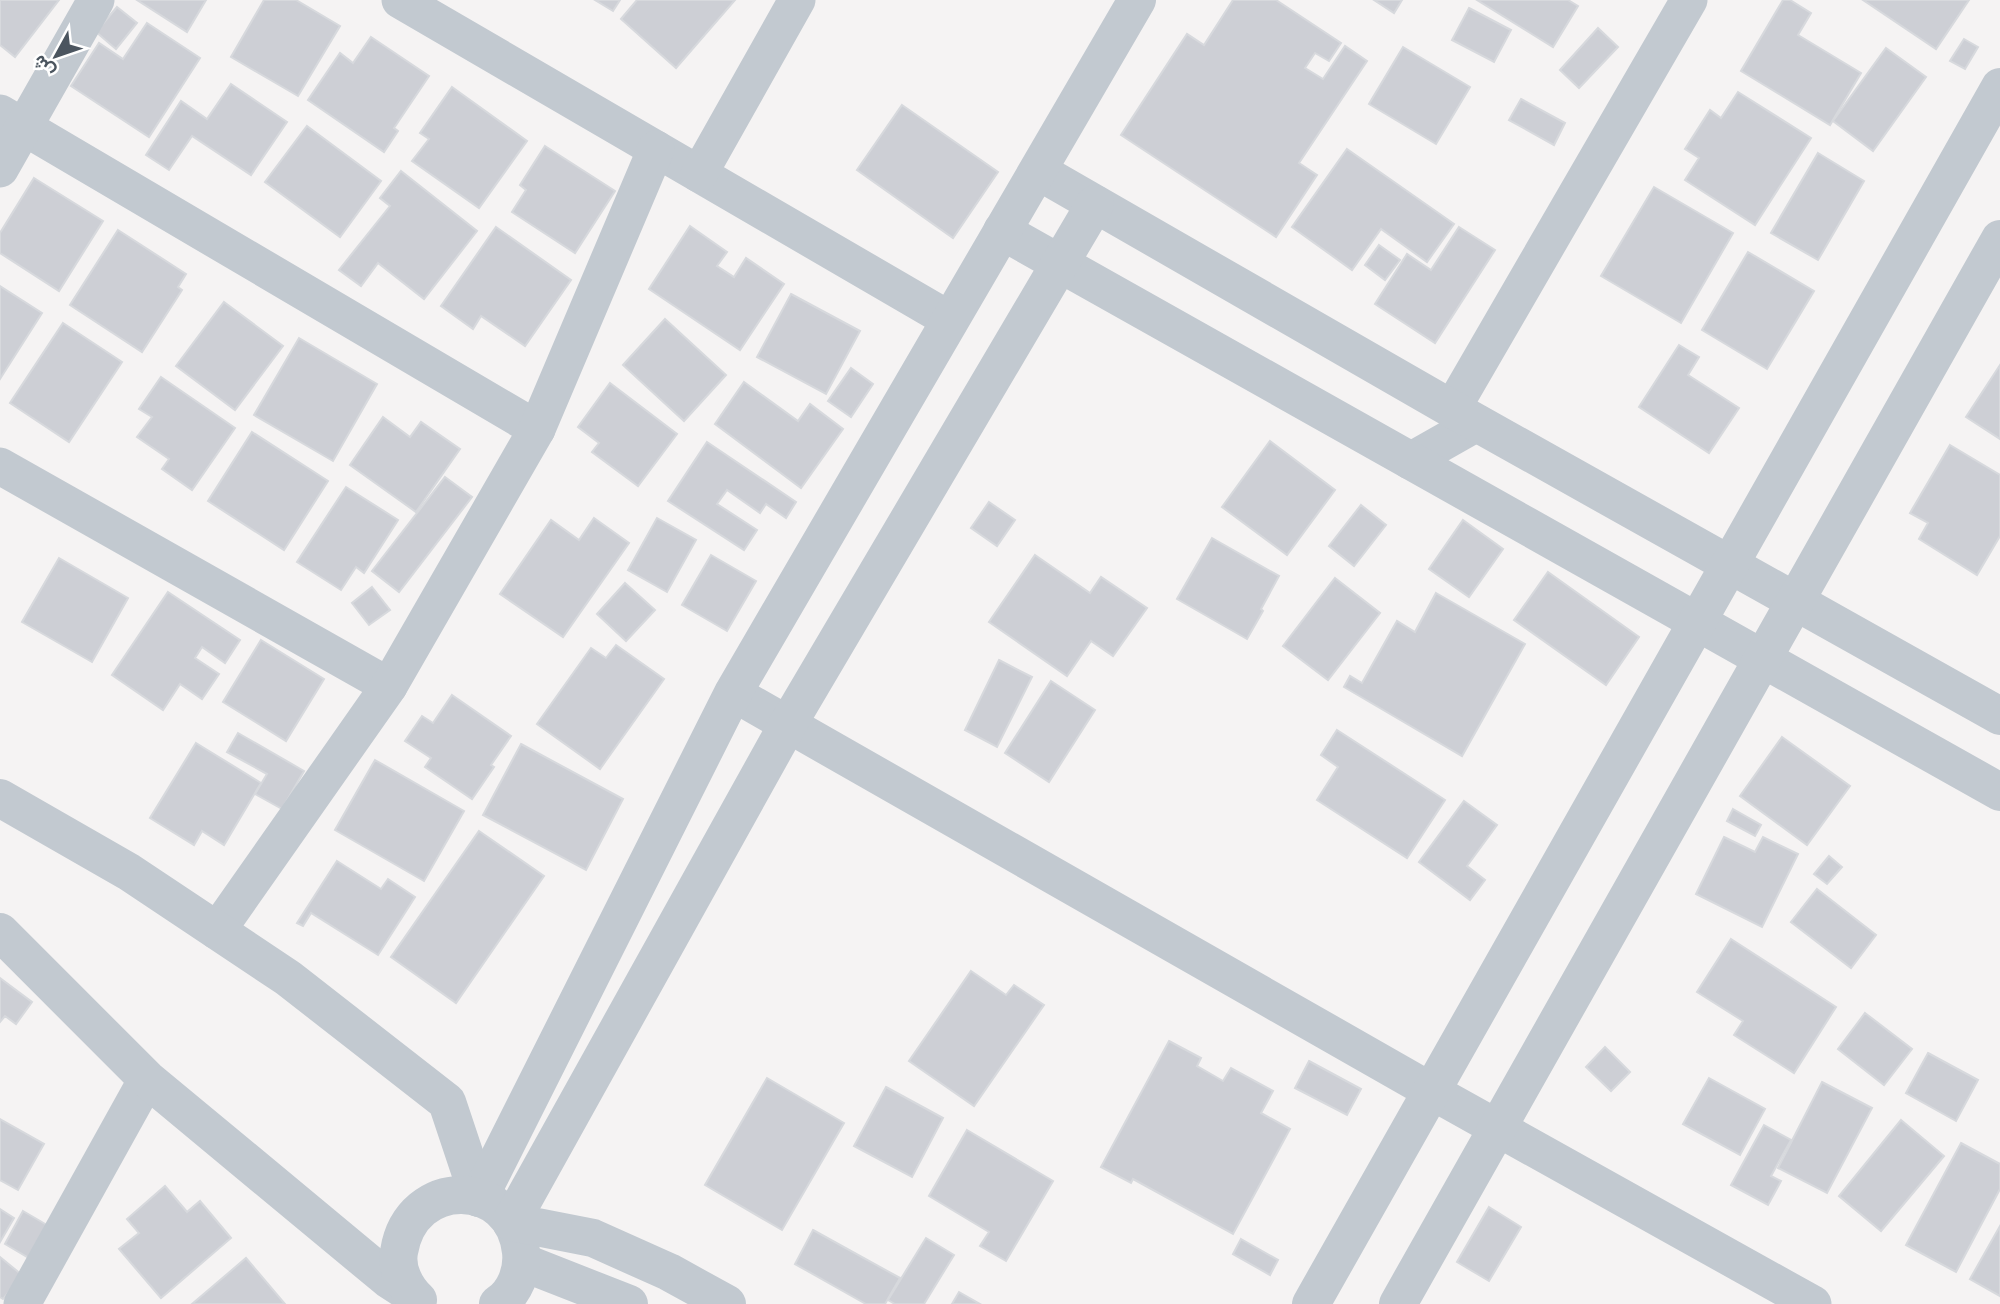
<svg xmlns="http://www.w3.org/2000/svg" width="2000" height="1304" viewBox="0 0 2000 1304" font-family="Inter,Vazirmatn,sans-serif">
<rect width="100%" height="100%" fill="#f5f3f3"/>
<g fill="#cdcfd5" stroke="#d7d9dd" stroke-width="2">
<polygon points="0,0 59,0 15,57 0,45"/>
<polygon points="137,0 206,0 187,32"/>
<polygon points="264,0 296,0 340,26 298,96 231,57"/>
<polygon points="595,0 620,0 613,11"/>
<polygon points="637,0 735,0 676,68 621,19"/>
<polygon points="1233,0 1276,0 1341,43 1329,61 1315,53 1305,68 1323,79 1345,46 1367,61 1299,163 1317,175 1276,237 1121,135 1187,34 1204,45"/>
<polygon points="1374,0 1402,0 1394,13"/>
<polygon points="1477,0 1568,0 1578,6 1553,47"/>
<polygon points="1783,0 1790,0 1811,13 1798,35 1861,73 1830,125 1741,71"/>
<polygon points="1863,0 1969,0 1936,49"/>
<polygon points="117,7 137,23 116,49 96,32"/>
<polygon points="1469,8 1511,30 1494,62 1452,40"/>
<polygon points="147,23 200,58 149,137 71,86 99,43 123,59"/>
<polygon points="1598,28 1618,47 1579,88 1560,70"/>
<polygon points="371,37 429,76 394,128 398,131 384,152 308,100 340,53 353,63"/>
<polygon points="1964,39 1978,47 1965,69 1950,61"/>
<polygon points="1403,47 1470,87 1436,144 1369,104"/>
<polygon points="1886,48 1926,77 1873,151 1833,121"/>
<polygon points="231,84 287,122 251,175 192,136 169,170 146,155 181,101 207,119"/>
<polygon points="452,87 527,141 479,208 412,161 429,139 420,133"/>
<polygon points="1738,92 1811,138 1755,225 1685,180 1699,158 1685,149 1710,110 1721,118"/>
<polygon points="1521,99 1565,123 1554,145 1509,120"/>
<polygon points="902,105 998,172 953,238 857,170"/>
<polygon points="307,126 381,181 340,237 265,182"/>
<polygon points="545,146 615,191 575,253 512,212 526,190 520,185"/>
<polygon points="1347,149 1454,224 1427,262 1381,229 1352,270 1292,227"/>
<polygon points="1818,153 1864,181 1818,260 1771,233"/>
<polygon points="401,171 477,231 424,299 378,263 361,286 339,270 390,206 380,198"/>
<polygon points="34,178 103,221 59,291 0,253 0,233"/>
<polygon points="1654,187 1733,233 1681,323 1601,276"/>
<polygon points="690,226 727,252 717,266 734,277 746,258 784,284 740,350 649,289"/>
<polygon points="496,227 571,280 525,346 481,316 473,329 441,306"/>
<polygon points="1459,227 1495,250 1435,343 1375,304 1407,254 1431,270"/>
<polygon points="118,230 186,274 178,287 182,290 142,352 70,305"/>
<polygon points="1379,245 1400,260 1385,280 1365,265"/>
<polygon points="1748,252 1814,291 1767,369 1702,330"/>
<polygon points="0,286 42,313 0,379"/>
<polygon points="791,294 860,331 826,394 757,357"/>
<polygon points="224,302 283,346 235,410 176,366"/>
<polygon points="665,319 726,375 684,421 623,365"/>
<polygon points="63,323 122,362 69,442 10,403"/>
<polygon points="299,338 377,384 333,461 254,415"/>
<polygon points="1679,345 1699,357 1688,375 1739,408 1709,453 1639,407"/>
<polygon points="2000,365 2000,439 1966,417"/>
<polygon points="851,368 873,384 851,417 828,401"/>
<polygon points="161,377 235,428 192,490 162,469 169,459 137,437 152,417 139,409"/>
<polygon points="744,382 798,421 810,404 843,429 801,488 715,424"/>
<polygon points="610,383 677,434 638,486 592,452 599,443 578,427"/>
<polygon points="383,417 410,437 421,422 460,449 416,512 350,465"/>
<polygon points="252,432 328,481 284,550 208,501"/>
<polygon points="1270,441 1335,490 1287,555 1222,507"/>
<polygon points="707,442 796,502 786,518 766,504 760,513 727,490 717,504 757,530 744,550 668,501"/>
<polygon points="1950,445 2000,475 2000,536 1977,575 1919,539 1928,523 1910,513"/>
<polygon points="445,477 472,497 399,592 372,571"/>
<polygon points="346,487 398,520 364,573 356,567 341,590 297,562"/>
<polygon points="989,502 1015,520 997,546 971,528"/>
<polygon points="1361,505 1386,525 1354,566 1329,546"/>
<polygon points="594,518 629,543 563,637 500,594 551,520 579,540"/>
<polygon points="657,518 696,540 667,592 628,570"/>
<polygon points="1463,520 1503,549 1469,597 1429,569"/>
<polygon points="1212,538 1279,576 1261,609 1263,611 1247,639 1177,599"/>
<polygon points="711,555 756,581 727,631 682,605"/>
<polygon points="1035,555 1090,593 1101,577 1147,608 1113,656 1091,641 1067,676 989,622"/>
<polygon points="59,558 128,598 92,662 22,622"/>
<polygon points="1548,572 1639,637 1606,685 1514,620"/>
<polygon points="1335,578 1380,613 1328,680 1283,646"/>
<polygon points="625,583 655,610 626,641 597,614"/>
<polygon points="372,587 390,610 369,625 352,603"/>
<polygon points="168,592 240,640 225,663 202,647 195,658 219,674 202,699 180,684 163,710 112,675"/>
<polygon points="1436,593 1525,644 1462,756 1344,687 1350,676 1362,683 1397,621 1415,632"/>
<polygon points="261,640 324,679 286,741 223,702"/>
<polygon points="616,645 664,679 600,769 537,724 591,648 606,658"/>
<polygon points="999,660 1032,677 997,747 965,730"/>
<polygon points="1051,681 1095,710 1049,782 1005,753"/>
<polygon points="452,695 511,736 491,765 494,767 472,799 425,767 431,758 405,741 422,716 433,723"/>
<polygon points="1337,730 1445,800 1407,858 1317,800 1338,767 1321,755"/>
<polygon points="238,733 304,771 282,809 255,794 267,774 227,752"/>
<polygon points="1782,737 1850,786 1807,845 1740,796"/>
<polygon points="196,743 261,783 224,845 202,831 194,845 150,818"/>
<polygon points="521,744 623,799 586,870 483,815"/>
<polygon points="375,760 464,811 424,881 335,830"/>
<polygon points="1464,801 1497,825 1467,866 1485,880 1470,900 1419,862"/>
<polygon points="1733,809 1761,825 1755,836 1727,821"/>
<polygon points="479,831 544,876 456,1003 391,957"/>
<polygon points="1724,837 1755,852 1763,837 1798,854 1762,927 1696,894"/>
<polygon points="1829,856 1842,867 1827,884 1814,874"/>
<polygon points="337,861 381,889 388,879 415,897 378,955 311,913 303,926 297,923"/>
<polygon points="1817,889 1876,935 1851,968 1791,922"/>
<polygon points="1731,939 1836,1007 1794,1073 1734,1035 1743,1021 1697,992"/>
<polygon points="971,971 1006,995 1014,985 1044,1005 974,1106 909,1061"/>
<polygon points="0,978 32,1002 16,1024 5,1016 0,1022"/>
<polygon points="1865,1013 1912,1049 1884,1085 1838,1049"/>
<polygon points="1169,1041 1201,1058 1197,1066 1223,1081 1231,1068 1273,1091 1261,1113 1290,1129 1233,1234 1133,1179 1131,1183 1101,1167"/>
<polygon points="1605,1047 1630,1072 1611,1091 1586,1067"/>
<polygon points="1928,1053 1978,1080 1956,1121 1906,1093"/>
<polygon points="1309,1061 1361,1089 1347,1115 1295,1088"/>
<polygon points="767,1078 844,1123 782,1230 705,1185"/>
<polygon points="1709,1078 1765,1109 1740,1155 1683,1124"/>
<polygon points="1822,1082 1872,1108 1827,1193 1778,1168"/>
<polygon points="886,1087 943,1118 912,1177 854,1146"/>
<polygon points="0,1119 44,1144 18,1190 0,1180"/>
<polygon points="1901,1120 1944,1156 1881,1231 1839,1196"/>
<polygon points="1764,1125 1791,1140 1771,1176 1781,1181 1768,1205 1731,1185"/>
<polygon points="967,1130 1053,1181 1006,1261 980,1246 989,1232 929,1196"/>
<polygon points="1961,1143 2000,1164 2000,1189 1956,1272 1906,1245"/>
<polygon points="165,1186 187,1212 200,1201 231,1238 161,1298 119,1249 139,1233 127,1219"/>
<polygon points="1489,1207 1521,1227 1489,1281 1457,1262"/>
<polygon points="0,1209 14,1218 0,1242"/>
<polygon points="23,1211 47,1225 29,1258 5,1244"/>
<polygon points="2000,1226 2000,1296 1970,1279"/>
<polygon points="813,1230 900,1278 885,1304 866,1304 795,1264"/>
<polygon points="926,1238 954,1255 924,1304 895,1304 888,1300"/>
<polygon points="1241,1239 1278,1260 1270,1275 1233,1254"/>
<polygon points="0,1257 22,1275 3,1299 0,1297"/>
<polygon points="246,1258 285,1304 192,1304"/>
<polygon points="959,1292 980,1304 952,1304"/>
</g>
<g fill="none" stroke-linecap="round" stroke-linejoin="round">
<g stroke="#c2c9d0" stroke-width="37">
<polyline points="400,0 950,320"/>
<polyline points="0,113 537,429"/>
<polyline points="0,169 96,0"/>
<polyline points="699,174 797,0"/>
<polyline points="1452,409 1689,0"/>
<polyline points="1410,461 1477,423"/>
<polyline points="0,466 389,686"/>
<polyline points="733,693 1431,1091 1813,1304"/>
<polyline points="217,931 389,686 537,429 656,149"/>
<polyline points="22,1304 147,1079"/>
</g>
<g stroke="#c2c9d0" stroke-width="38">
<polyline points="1038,171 1452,409 2000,716"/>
<polyline points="1002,231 2000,792"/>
<polyline points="0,798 129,872 288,978 447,1102 479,1198"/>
<polyline points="0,932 147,1079 388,1279 411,1294 416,1304"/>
<polyline points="479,1198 733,693 1137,0"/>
<polyline points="522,1262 629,1304"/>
<path d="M418 1300C405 1288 396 1269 399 1252 411 1175 513 1177 521 1252 523 1271 515 1293 498 1304"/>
<polyline points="727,1304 669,1272 593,1238 511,1222 788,724 1095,204"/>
<polyline points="1311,1304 2000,87"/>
<polyline points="1398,1304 2000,239"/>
</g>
</g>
<g transform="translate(56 56) rotate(230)" stroke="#ffffff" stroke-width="5" paint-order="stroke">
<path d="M0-5L12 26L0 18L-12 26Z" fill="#4b555f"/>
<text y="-10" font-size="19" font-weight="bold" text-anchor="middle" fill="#4b555f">ش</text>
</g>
</svg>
